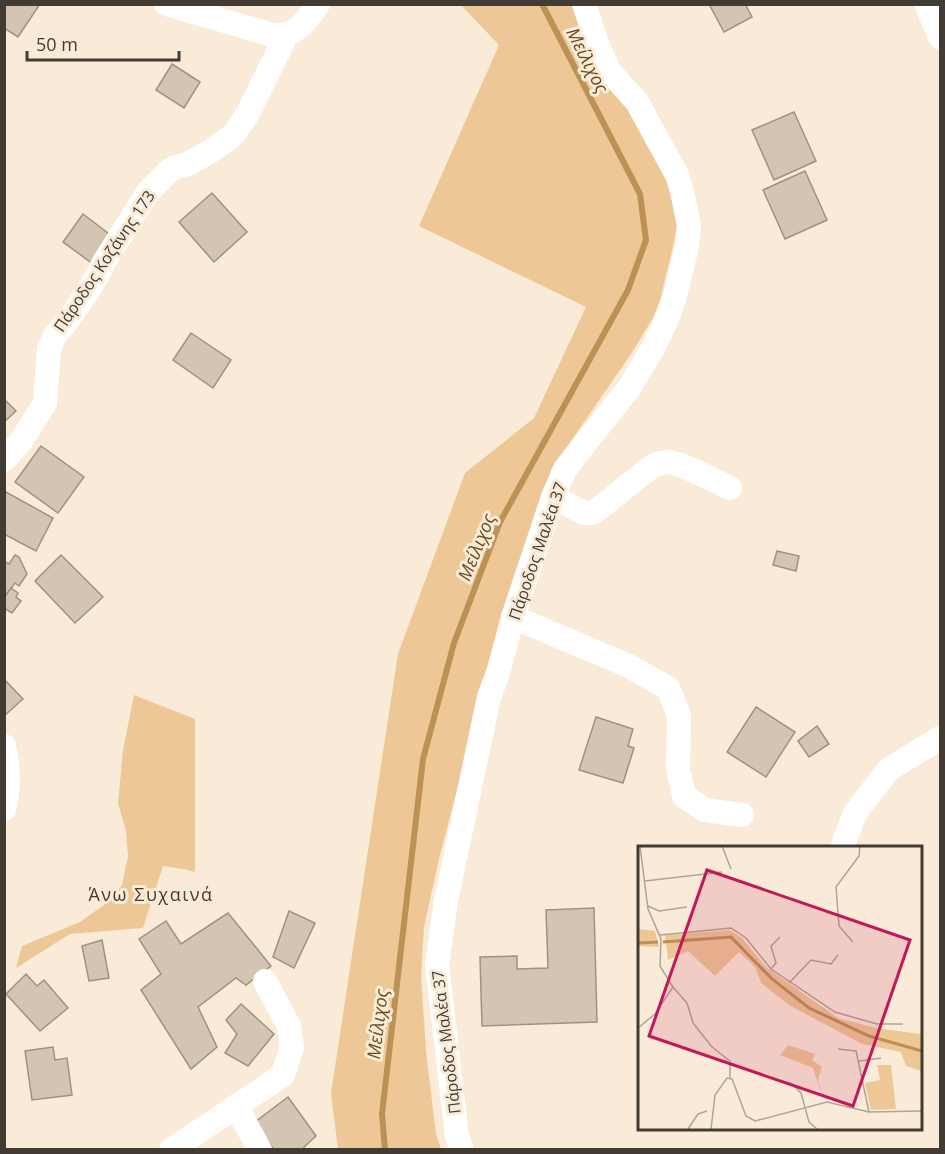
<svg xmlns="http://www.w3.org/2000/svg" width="945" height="1154" viewBox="0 0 945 1154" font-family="'Open Sans',sans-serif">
<rect width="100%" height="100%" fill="#f9ebd7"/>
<g fill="#edc896">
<polygon points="461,5 576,5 665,173 674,201 677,226 673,247 660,300 653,318 631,354 551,470 470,740 439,859 424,927 421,977 426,1051 436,1134 441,1149 338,1149 331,1093 398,654 465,473 534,418 586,307 419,226 499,45"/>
<polygon points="134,695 195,719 195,872 183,869 163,866 143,928 70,934 16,968 22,946 80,922 111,900 122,885 128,856 126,831 118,803 123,750"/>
</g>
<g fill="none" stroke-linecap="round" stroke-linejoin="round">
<polyline stroke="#bc9155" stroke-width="6" points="385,1150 382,1114 423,759 454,643 500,522 628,290 646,240 640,194 542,4"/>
</g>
<g fill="#d4c5b3" stroke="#9f9280" stroke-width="1.5">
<polygon points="4,4 40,4 18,37 4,28"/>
<polygon points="709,4 745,4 752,17 724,32"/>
<polygon points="172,64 200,82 184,108 156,90"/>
<polygon points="794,112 816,161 774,180 752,130"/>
<polygon points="805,171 827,220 785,239 763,190"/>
<polygon points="212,193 247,232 214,262 179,222"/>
<polygon points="83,214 113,237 93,264 63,242"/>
<polygon points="191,333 231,360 213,388 173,360"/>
<polygon points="4,399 16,411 4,422"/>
<polygon points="41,446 84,477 58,513 15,482"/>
<polygon points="4,491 53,518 36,551 4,534"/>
<polygon points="777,551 799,556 796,571 773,565"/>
<polygon points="15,555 19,557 27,574 19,586 15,583 4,598 4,561 9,564"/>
<polygon points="61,555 103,597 75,623 35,581"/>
<polygon points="11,588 18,593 16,597 21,601 12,613 4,608 4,598"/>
<polygon points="4,679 23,699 4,716"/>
<polygon points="756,707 795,732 766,777 727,752"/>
<polygon points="596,717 633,729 628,746 634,748 623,783 579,770"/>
<polygon points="817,726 829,744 809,757 798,741"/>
<polygon points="594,908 597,1022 482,1026 480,957 517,956 517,969 548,968 546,910"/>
<polygon points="289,911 315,923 294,968 273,957"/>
<polygon points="228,913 271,966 246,985 236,978 198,1007 217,1047 191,1069 141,990 161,974 139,939 166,921 181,944"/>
<polygon points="102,940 109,978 89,981 82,946"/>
<polygon points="26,974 37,986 44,980 68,1008 40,1031 6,994"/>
<polygon points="241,1004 274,1034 248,1066 225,1053 237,1034 226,1020"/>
<polygon points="53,1047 55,1060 67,1058 72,1095 32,1100 25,1051"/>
<polygon points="288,1097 316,1136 301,1150 274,1150 255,1122"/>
</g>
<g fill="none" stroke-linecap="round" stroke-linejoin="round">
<g stroke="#fff" stroke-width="24">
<path d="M166 4 273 35C298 36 305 22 318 4"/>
<polyline points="926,4 940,37"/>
<polyline points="4,460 21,441 45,403 49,349 54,337 70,317 86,294 97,276 104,262 144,198 149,191 169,171 176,167 185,165 206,154 227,140 235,133 248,113 287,34"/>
<path d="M553 497 584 513H593L601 507 651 467C656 464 662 462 669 462 684 464 715 481 730 488"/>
<polyline points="513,617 629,666 668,688 679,716 678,769 684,796 705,810 742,815"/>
<path d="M4 746C9 767 10 787 4 809"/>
<polyline points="842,848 855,813 888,770 940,738"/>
<polyline points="236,1106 260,1150"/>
<polyline points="171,1150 283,1075 292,1047 289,1026 265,981"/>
<polyline points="462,1150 457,1136 437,965 446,901 489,697 498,673 513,617 553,497 565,469 629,388 653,348 667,319 675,296 687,246 689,226 682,191 677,175 637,102 609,71 597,43 584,4"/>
</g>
</g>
<g text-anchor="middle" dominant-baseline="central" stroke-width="6" stroke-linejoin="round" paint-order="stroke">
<g font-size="16" fill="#413b34" stroke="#f9ebd7">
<text transform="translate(104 261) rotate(-56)">Πάροδος Κοζάνης 173</text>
<text transform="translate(537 551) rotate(-71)">Πάροδος Μαλέα 37</text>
<text transform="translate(446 1042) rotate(-97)">Πάροδος Μαλέα 37</text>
</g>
<g font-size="18" font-style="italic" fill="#68491c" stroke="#f9ebd7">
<text transform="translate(588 60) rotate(63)">Μείλιχος</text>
<text transform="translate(476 547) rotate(-68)">Μείλιχος</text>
<text transform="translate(377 1024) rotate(-83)">Μείλιχος</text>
</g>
<g font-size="18" letter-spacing="1.5" fill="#473b2b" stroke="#f9ebd7">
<text x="151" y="894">Άνω Συχαινά</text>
</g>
</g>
<g transform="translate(638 846)">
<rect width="284" height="284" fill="#f9ebd7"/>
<path d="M0 83 17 85 21 101 0 100ZM92 84 104 92 128 121 200 172 238 182 283 188V225L268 220 263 206 224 198 151 159 123 137 117 121 101 106 77 130 50 105 30 114 27 89ZM150 199 177 208 174 214 184 221 180 234 183 246 175 222 142 209ZM239 219H253L258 263 233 264 227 237 242 234Z" fill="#edc896"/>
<path fill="none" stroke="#bc9155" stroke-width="3" d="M25 96 93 91 134 133 171 162 231 190 284 205M0 97 20 96"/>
<path fill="none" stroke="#afa596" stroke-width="1.5" d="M84 0 93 23M7 35 84 26M10 60 21 65 49 61M22 89 93 82 108 92 133 123 197 166 239 178H265M215 96 201 80 198 41 221 10 222 0M133 123 138 117 133 100 142 91M151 137 173 114 193 118 200 109M35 141 49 157 55 177 74 201 92 215V232M0 182 17 168 35 141 22 120 23 93 10 63 2 0M200 203 218 205 231 266M221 215 243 212M141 234 154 238 163 247 171 276 179 283M50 283 60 268 69 265M73 283 77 249 89 232 94 233 108 270 117 275 189 256 231 266 284 265"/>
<path fill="#c2185b" fill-opacity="0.15" stroke="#c2185b" stroke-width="3" d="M69 24 272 94 215 260 11 190Z"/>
<rect width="284" height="284" fill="none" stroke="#413b34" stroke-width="3"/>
</g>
<rect width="945" height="1154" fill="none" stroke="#413b34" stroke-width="12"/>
<path d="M27 51v9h152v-9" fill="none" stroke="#413b34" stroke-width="3"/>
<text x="36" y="51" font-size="18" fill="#413b34" stroke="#f9ebd7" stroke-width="4.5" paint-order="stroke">50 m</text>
</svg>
